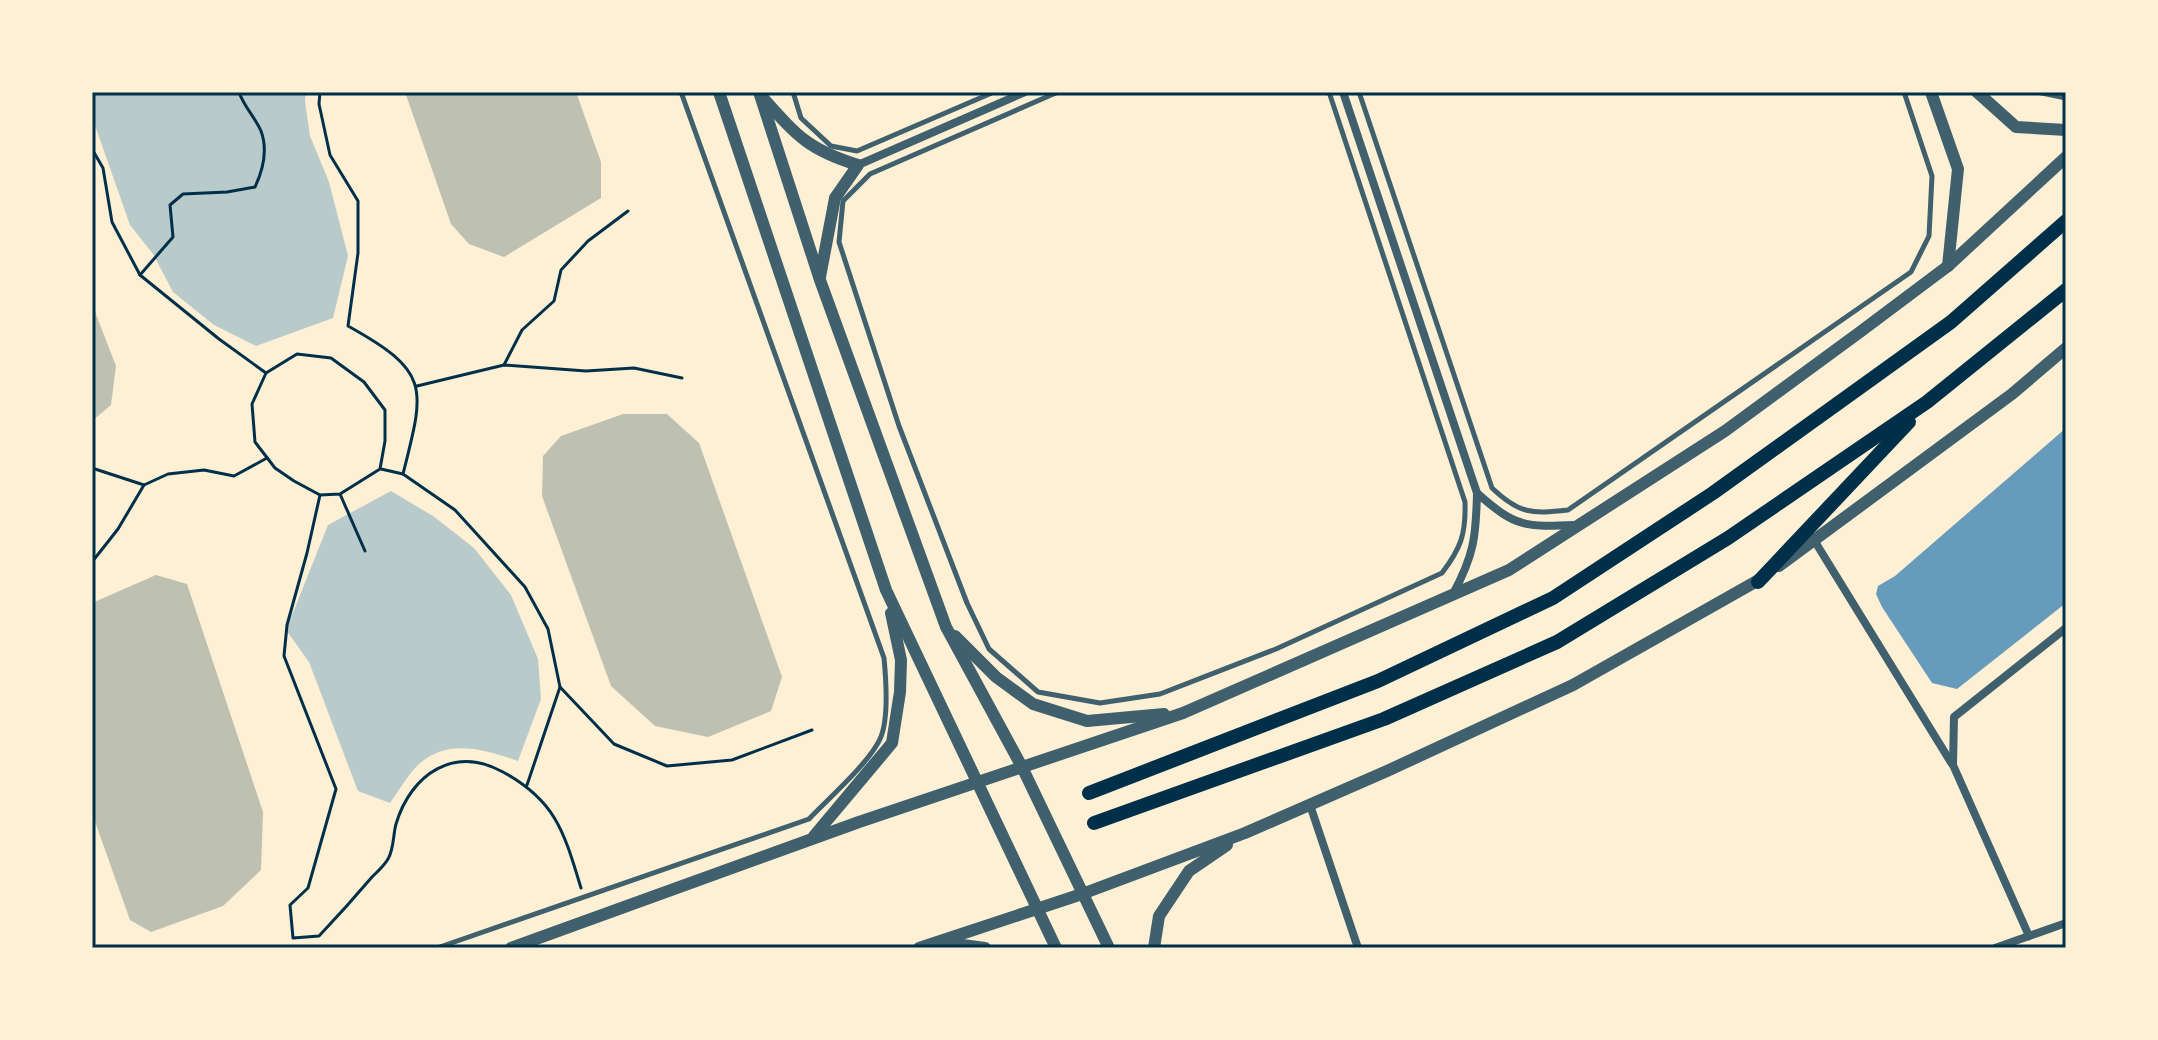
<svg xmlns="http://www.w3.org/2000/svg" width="2158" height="1040" viewBox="0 0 2158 1040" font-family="'Fira Sans',sans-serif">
<rect width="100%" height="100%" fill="#fdf0d5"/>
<g fill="#b9caca">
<polygon points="92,92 306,92 305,101 310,136 329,182 348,256 333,318 256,346 214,325 173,292 153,254 130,225 92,117"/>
<path d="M391 491 433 516 474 548 511 595 538 659 541 699 518 761C484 749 445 737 416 767 406 778 398 792 390 803L358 791 309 662 286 630 328 525Z"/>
</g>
<polygon fill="#669bbc" points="2066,428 2066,603 1957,689 1932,683 1882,607 1876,594 1878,586 1895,576"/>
<g fill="#bec0b2">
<polygon points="405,92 576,92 601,162 601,198 504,257 469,244 451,224"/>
<polygon points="92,304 116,366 111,405 92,421"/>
<polygon points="623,414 667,414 699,443 782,677 771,711 708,737 655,726 611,686 542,496 543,456 561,436"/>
<polygon points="156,575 187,584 263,812 261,870 223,906 151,932 130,920 92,813 92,603"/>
</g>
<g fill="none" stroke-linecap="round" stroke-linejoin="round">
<g stroke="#003049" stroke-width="3">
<path d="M320 92 319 104 330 155 358 201V253L348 326C431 372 425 387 403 474"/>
<polyline points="92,149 103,168 112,222 140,275 219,339 266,373"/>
<path d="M140 275 173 237 170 205 183 194 227 192 255 187C263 170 268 150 261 131 255 117 244 107 239 92"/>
<polyline points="504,365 522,330 554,301 561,270 588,241 628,211"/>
<polyline points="417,386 504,365 586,371 634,368 682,378"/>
<polyline points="92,468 144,485"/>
<polyline points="381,469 403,474 455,510 525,587 548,629 560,687 527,785"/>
<polyline points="340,494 320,495 294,481 275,468 255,442 252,404 266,373 297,354 331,358 364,382 385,410 385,441 380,469 340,494 365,551"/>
<path d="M320 495 307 553 287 625 284 656 336 789 308 888 290 905 293 938 319 936C337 917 355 897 372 877 377 872 384 866 388 859 394 849 393 835 396 824 411 774 454 745 503 772 556 801 564 832 581 888"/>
<polyline points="92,562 118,529 144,485 168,474 204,470 234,476 267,458"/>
<polyline points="560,687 614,744 667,766 732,760 812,730"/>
</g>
<g stroke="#3f606c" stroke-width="5">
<polyline points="793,92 801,118 831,146 857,151 994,92"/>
<path d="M1058 92 870 174 843 201 839 242 899 426 967 603 989 649 1038 692 1100 703 1160 694 1276 649 1442 573C1461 548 1466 534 1465 502L1329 92"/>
<path d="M1359 92 1492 488C1519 514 1532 514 1568 510L1911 272 1929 236 1932 176 1904 92"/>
<polyline points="2037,92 2066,98"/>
<path d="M437 948 809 819C828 799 869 763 880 739 889 720 886 679 884 658L681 92"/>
</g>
<g stroke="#3f606c" stroke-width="8">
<polyline points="1343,92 1477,493"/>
<polyline points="858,165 1025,92"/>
<polyline points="1814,540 1952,764"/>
<path d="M1453 594C1474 555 1476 537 1477 493 1516 528 1526 527 1577 525"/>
<polyline points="1310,805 1358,948"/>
<polyline points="2029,936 1953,765 1954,717 2066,628"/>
<polyline points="1995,948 2066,923"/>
</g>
<g stroke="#3f606c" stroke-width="12">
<polyline points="719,92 886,590 1056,948"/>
<polyline points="759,92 820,280 946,627 1022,767 1109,948"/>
<polyline points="1931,92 1958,169 1948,266"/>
<polyline points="1977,92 2016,127 2066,130"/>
<path d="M764 99C797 136 809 150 858 165L835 198 820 277"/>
<polyline points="1779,566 2012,394 2066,348"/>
<polyline points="955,636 996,677 1033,704 1087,721 1164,714"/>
<polyline points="814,836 892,743 900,692 901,660 891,613"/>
<polyline points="940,942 985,948"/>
<polyline points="511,948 859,822 1183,713 1509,570 1725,431 1860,332 1948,266 2066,157"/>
<polyline points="919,948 1082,894 1245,833 1387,771 1573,685 1764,577"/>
<polyline points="1154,948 1159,916 1189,871 1227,845"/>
</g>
<g stroke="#003049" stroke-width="14">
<polyline points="1758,582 1909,422"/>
<polyline points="1089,793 1378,681 1553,598 1713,493 1951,322 2066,221"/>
<polyline points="1094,823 1384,719 1557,642 1728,538 1927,402 2066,290"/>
</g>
</g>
<rect width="2158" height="1040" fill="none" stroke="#fdf0d5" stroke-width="188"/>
<rect x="94" y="94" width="1970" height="852" fill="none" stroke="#003049" stroke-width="3"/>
</svg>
